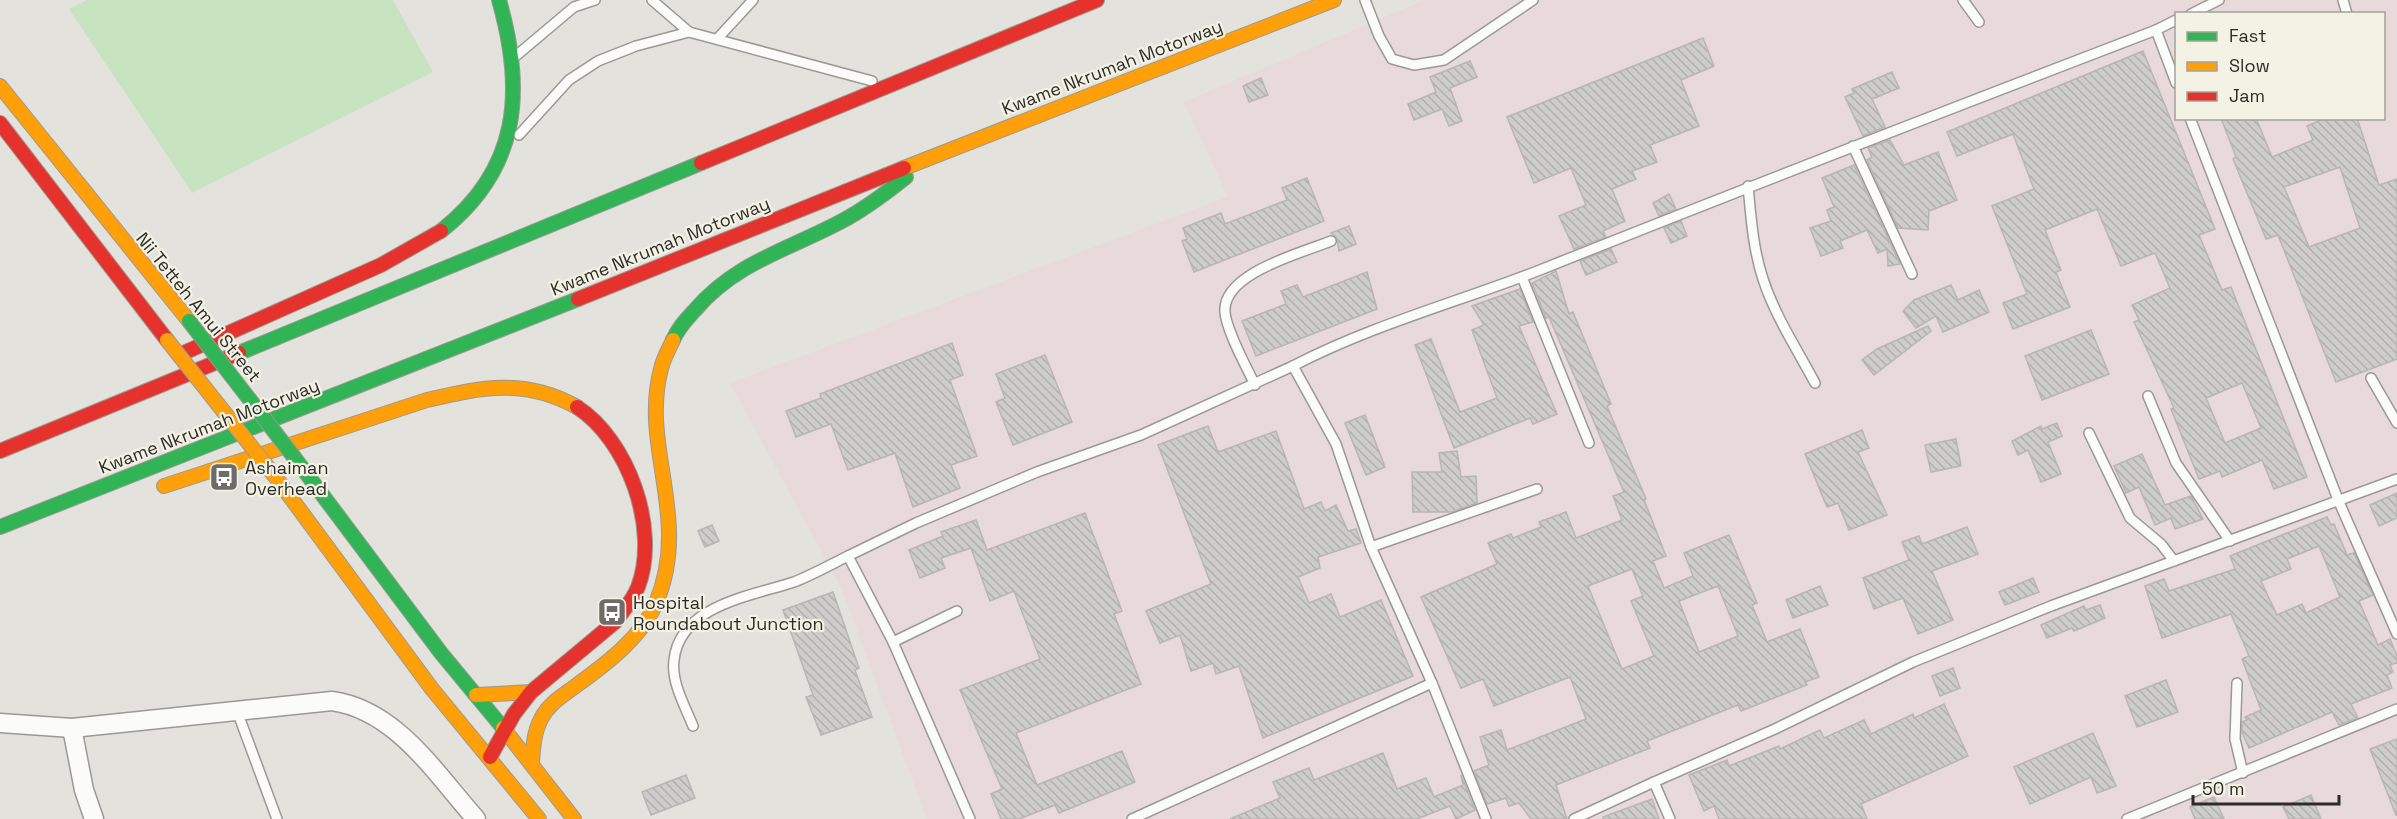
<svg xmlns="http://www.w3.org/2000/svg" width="2397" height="819" viewBox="0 0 2397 819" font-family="'Space Grotesk',sans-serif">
<defs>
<pattern id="building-back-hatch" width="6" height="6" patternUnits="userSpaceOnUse" patternTransform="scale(1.5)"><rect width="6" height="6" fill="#cfcccc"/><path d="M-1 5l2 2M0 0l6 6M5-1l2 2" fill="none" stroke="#b2afaf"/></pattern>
</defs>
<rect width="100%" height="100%" fill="#e4e2dc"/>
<path fill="#e8d9da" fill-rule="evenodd" d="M1425 0H2397V819H927L841 587 730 383 1228 197 1184 102ZM2176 14H2384V118H2176Z"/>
<polygon fill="#c8e3bf" points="87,0 393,0 433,72 192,193 69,9"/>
<g fill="url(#building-back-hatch)" stroke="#b8b6b5" stroke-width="1.5" fill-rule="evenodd">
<polygon points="1703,38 1714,66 1681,80 1699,126 1650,145 1657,162 1632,171 1636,179 1612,189 1625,221 1603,231 1606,237 1574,249 1559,216 1586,205 1571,168 1534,183 1507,117"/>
<path d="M2143 51 2215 229 2199 235 2222 290 2231 287 2307 477 2274 489 2262 460 2222 477 2220 471 2199 479 2171 409 2174 408 2134 322 2139 320 2132 305 2170 288 2155 253 2121 266 2097 209 2045 230 2061 270 2056 272 2070 307 2013 329 2003 303 2027 294 1992 206 2034 189 2013 134 1957 156 1947 132ZM2242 383 2261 428 2225 443 2206 398Z"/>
<polygon points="1470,61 1477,77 1450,88 1462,121 1449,126 1442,109 1414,120 1408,104 1436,92 1430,77"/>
<polygon points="1892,72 1899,88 1872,99 1885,127 1863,136 1845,97 1854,93 1852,89"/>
<polygon points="1261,78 1268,95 1249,102 1243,86"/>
<path d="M2221 118H2256L2272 157 2313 140 2307 126 2326 118H2357L2379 185 2397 179V359L2336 382 2278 235 2266 239 2233 159 2236 157ZM2340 167 2360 228 2309 247 2284 187Z"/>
<polygon points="1890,140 1904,165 1938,152 1957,200 1929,211 1928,230 1898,228 1867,160 1872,157 1868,148"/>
<polygon points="1854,165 1900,264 1888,266 1887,249 1878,253 1867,230 1840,241 1843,248 1821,256 1810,228 1831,221 1827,210 1834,207 1822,178"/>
<polygon points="1307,178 1324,221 1194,272 1182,241 1187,239 1183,228 1221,213 1225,224 1287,200 1282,188"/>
<polygon points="1669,194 1676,209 1659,216 1653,203"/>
<polygon points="1681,221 1687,236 1671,243 1664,228"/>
<polygon points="1349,226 1356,244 1339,251 1337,238 1331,233"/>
<polygon points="1611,249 1617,262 1586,275 1580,261"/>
<path d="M1556 271 1569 314 1573 312 1611 404 1607 406 1646 499 1644 500 1666 556 1653 561 1664 588 1693 576 1684 553 1729 535 1757 603 1752 605 1767 642 1800 629 1819 677 1805 682 1807 685 1741 711 1738 705 1647 741 1650 748 1556 785 1567 819H1531L1519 803 1509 806 1506 798 1487 804 1474 771 1489 765 1480 737 1501 730 1507 750 1586 719 1570 677 1494 706 1483 679 1461 688 1421 597 1497 564 1488 543 1511 534 1513 538 1541 527 1539 522 1566 512 1576 538 1622 520 1613 496 1624 492 1549 317 1546 318 1532 283ZM1632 569 1643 596 1631 601 1654 656 1622 669 1588 586ZM1718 586 1738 636 1699 652 1679 601Z"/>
<polygon points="1367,272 1377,309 1256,356 1242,321 1286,304 1281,291 1297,285 1303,297"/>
<polygon points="1951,285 1958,300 1979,290 1989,312 1943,332 1936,316 1916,328 1903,311 1914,300"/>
<polygon points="1520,289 1533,322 1519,326 1557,414 1533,424 1530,418 1454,448 1415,345 1431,339 1460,412 1497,398 1472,330 1484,325 1472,306"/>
<polygon points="1928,326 1931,331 1874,375 1862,360 1877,349"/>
<polygon points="2091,330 2109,374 2042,400 2025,356"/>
<polygon points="952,343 963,375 950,380 977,456 951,465 960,488 913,507 895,453 848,470 831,424 796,437 786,411 821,398 820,394"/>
<polygon points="1045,355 1072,422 1013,445 996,402 1005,398 996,374"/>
<polygon points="1365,415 1385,467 1366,475 1345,423"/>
<polygon points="2057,423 2062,436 2048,442 2061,474 2041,482 2028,450 2018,455 2012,441 2041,426 2042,429"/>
<polygon points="1208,426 1218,452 1276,431 1304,509 1321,502 1325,511 1336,505 1348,531 1356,529 1361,543 1318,557 1320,568 1298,577 1309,603 1331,594 1340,617 1381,600 1413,676 1263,738 1239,666 1216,674 1213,663 1191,671 1180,635 1160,643 1146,611 1211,584 1158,445"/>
<polygon points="1862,430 1869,448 1858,452 1887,515 1849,530 1838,503 1827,507 1805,454"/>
<polygon points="1956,439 1961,466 1931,472 1925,445"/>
<polygon points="1457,451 1461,477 1476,476 1477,503 1452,512 1413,512 1412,472 1442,472 1439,453"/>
<polygon points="2142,454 2165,505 2191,496 2203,519 2175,529 2171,518 2155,525 2139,487 2126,493 2114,466"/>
<polygon points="2397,493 2397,518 2379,526 2370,505"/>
<polygon points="1085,513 1122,611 1114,614 1141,684 1016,733 1037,785 1122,751 1135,782 1059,813 1055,805 1019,819 1001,819 991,794 1002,789 960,690 1040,659 1014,591 990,601 971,548 941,558 945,568 920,578 909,550 943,536 941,532 976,520 987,550"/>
<path d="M2327 517 2331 525 2334 524 2347 555 2354 553 2373 595 2359 601 2378 645 2390 639 2397 656V663L2390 665 2393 672 2387 675 2392 688 2351 704 2358 718 2339 725 2332 712 2249 748 2242 732V722L2247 720 2245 717 2261 710 2242 659 2249 656 2231 614 2162 638 2145 586 2164 579 2169 591 2235 569 2230 556ZM2319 546 2340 597 2306 613 2302 604 2277 615 2261 581 2291 569 2287 559Z"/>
<polygon points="712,525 719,541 705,547 698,531"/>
<polygon points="1967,527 1978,554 1932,571 1953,620 1918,634 1903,598 1874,609 1863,578 1909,560 1902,542 1919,536 1922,544"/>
<polygon points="2033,578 2039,592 2005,605 1999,592"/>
<polygon points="1820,586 1828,605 1793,618 1786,600"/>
<polygon points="833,592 859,668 855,670 872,717 821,735 806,697 813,695 783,610"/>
<polygon points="2100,605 2105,618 2074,631 2072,628 2047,638 2041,625 2084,606 2086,610"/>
<polygon points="1953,668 1960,688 1940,696 1932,676"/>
<polygon points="2166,680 2178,712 2137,727 2125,696"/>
<polygon points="1944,704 1968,756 1861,804 1867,819 1719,819 1714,806 1704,811 1689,775 1727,760 1729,766 1779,746 1780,749 1820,730 1824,738 1864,720 1871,734 1913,714 1914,718"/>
<polygon points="2093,733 2116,786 2097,793 2091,777 2030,804 2014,767"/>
<polygon points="2397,739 2397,815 2396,815 2370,749"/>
<polygon points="1383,753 1397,789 1426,778 1434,797 1463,785 1461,775 1475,810 1456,819 1450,806 1417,819 1230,819 1280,798 1273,782 1309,768 1314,780"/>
<polygon points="686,775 695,798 651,815 642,792"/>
<polygon points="2311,795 2321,819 2289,819 2283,807"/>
<polygon points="2214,797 2224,819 2195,819 2190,807"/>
<polygon points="1652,799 1659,819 1603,819 1603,817"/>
</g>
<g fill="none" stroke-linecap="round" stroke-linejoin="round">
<g stroke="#9b9994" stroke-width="12">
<g id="lane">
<polyline points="652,0 689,32"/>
<polyline points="1365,0 1379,36 1392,59 1414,65 1444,60 1533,0"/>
<polyline points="1963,0 1979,22"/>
<polyline points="2343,0 2347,14"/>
<polyline points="2191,14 2219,0"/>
<polyline points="2156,30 2176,20"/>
<polyline points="718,38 753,0"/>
<polyline points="517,55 574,7 595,0"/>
<polyline points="2190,118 2339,502 2397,634"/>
<polyline points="519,135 569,80 598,61 636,46 689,32 872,81"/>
<polyline points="1853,146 1912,274"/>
<path d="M1748 186C1751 217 1753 249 1763 279 1775 316 1797 349 1815 383"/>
<polyline points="1522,277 1589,443"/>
<path d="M1293 366C1372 325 1458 302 1540 270 1745 188 1950 109 2156 30L2176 83"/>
<polyline points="2371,378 2397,423"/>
<path d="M1255 385C1247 368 1226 330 1225 312 1222 273 1302 253 1331 241"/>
<polyline points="2148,396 2176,463 2230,541"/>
<polyline points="2089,433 2130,518 2161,544 2174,561"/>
<polyline points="1371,547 1537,489"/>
<polyline points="893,642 957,611"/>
<polyline points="1432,683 1486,819"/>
<polyline points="2237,683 2235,739 2243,773"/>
<polyline points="237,711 277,819"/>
<path d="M693 726C685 706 671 682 674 660 680 605 752 596 794 582 812 575 830 565 848 556"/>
<polyline points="1654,782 1775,729 1913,662 2051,606 2397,479"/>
<polyline points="970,819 893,642 848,556 916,523 1037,472 1141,435 1293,366 1336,444 1371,547 1432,683 1132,819"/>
<polyline points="1574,819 1654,782 1670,819"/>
<polyline points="2127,819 2397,709"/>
</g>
</g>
<g stroke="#9b9994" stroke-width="21">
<g id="street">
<path d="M0 723 72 728 332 701C396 710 435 773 476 819"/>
<polyline points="72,728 84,790 94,819"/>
</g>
</g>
<g stroke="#9b9994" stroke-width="16">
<g id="fast">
<path d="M441 231C520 169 525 91 499 0"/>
<path d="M673 340C678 328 686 320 695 310 736 262 788 250 842 221 865 209 886 193 906 177"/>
<polyline points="239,353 701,163"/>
<polyline points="294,457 441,653 503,728"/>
<polyline points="0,527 578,299"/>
</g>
</g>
<g stroke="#9b9994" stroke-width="16">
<g id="slow">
<polyline points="0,86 189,321"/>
<polyline points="904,168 1334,0"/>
<polyline points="274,475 432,689 539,819"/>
<path d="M164 486 427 400C482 387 525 378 577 407"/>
<polyline points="476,695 531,692"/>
<polyline points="503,728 574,819"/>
<path d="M532 763C533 748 534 732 541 719 549 703 564 695 577 685 606 664 642 637 656 603 692 518 640 447 661 369 663 359 669 349 673 340"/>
</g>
</g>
<g stroke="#9b9994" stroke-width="16">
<g id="jam">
<polyline points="0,123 167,340"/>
<polyline points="701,163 1097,0"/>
<polyline points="578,299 904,168"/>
<polyline points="179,355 381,265 441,231"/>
<polyline points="0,451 239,353"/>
<path d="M490 757 514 714 531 692 615 622C623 611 633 600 638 587 660 529 628 440 577 407"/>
</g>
</g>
<use href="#lane" stroke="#fbfbfa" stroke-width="9"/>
<use href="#street" stroke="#fbfbfa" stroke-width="18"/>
<use href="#fast" stroke="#30b455" stroke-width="14"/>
<use href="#slow" stroke="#ff9f0a" stroke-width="14"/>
<use href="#jam" stroke="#e5322d" stroke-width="14"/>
<g stroke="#9b9994" stroke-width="16" stroke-linecap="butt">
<polyline id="fast-bridge" points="189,321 294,457"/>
</g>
<g stroke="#9b9994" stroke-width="16" stroke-linecap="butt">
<polyline id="slow-bridge" points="167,340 274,475"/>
</g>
<use href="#fast-bridge" stroke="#30b455" stroke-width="14"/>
<use href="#slow-bridge" stroke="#ff9f0a" stroke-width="14"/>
</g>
<defs>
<g id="bus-square" transform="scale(1.5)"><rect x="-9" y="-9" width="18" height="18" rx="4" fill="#6d6c66" stroke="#f4f1e5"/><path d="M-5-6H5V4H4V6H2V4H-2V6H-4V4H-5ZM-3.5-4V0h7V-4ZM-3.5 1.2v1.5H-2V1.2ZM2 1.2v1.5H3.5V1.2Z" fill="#fff"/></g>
</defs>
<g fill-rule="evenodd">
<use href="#bus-square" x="224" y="477"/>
<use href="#bus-square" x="612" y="612"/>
</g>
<g text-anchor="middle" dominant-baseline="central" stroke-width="4.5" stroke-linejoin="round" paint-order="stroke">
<g font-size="18" fill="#2d2c27" stroke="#f4f1e5">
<text transform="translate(1112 67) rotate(-21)">Kwame Nkrumah Motorway</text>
<text transform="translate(660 246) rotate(-22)">Kwame Nkrumah Motorway</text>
<text transform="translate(199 307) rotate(51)">Nii Tetteh Amui Street</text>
<text transform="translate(209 426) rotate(-21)">Kwame Nkrumah Motorway</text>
</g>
<g font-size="18" fill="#2d2c27" stroke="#f4f1e5" text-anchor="start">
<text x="245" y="467">Ashaiman<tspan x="245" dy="21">Overhead</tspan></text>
<text x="633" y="602">Hospital<tspan x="633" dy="21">Roundabout Junction</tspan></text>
</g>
</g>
<rect x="2175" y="12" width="210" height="108" fill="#f4f1e5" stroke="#a4a299" stroke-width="1.5"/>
<rect x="2187" y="32" width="30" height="9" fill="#30b455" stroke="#a4a299" stroke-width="1.5"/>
<text x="2229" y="42" font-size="18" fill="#2d2c27">Fast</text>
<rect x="2187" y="62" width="30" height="9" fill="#ff9f0a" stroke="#a4a299" stroke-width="1.5"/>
<text x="2229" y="72" font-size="18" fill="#2d2c27">Slow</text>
<rect x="2187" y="92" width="30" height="9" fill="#e5322d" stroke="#a4a299" stroke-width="1.5"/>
<text x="2229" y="102" font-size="18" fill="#2d2c27">Jam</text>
<path d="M2193 795v9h146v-9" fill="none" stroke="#2d2c27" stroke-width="3"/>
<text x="2202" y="795" font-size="18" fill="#2d2c27" stroke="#f4f1e5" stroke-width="4.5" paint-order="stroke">50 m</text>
</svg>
